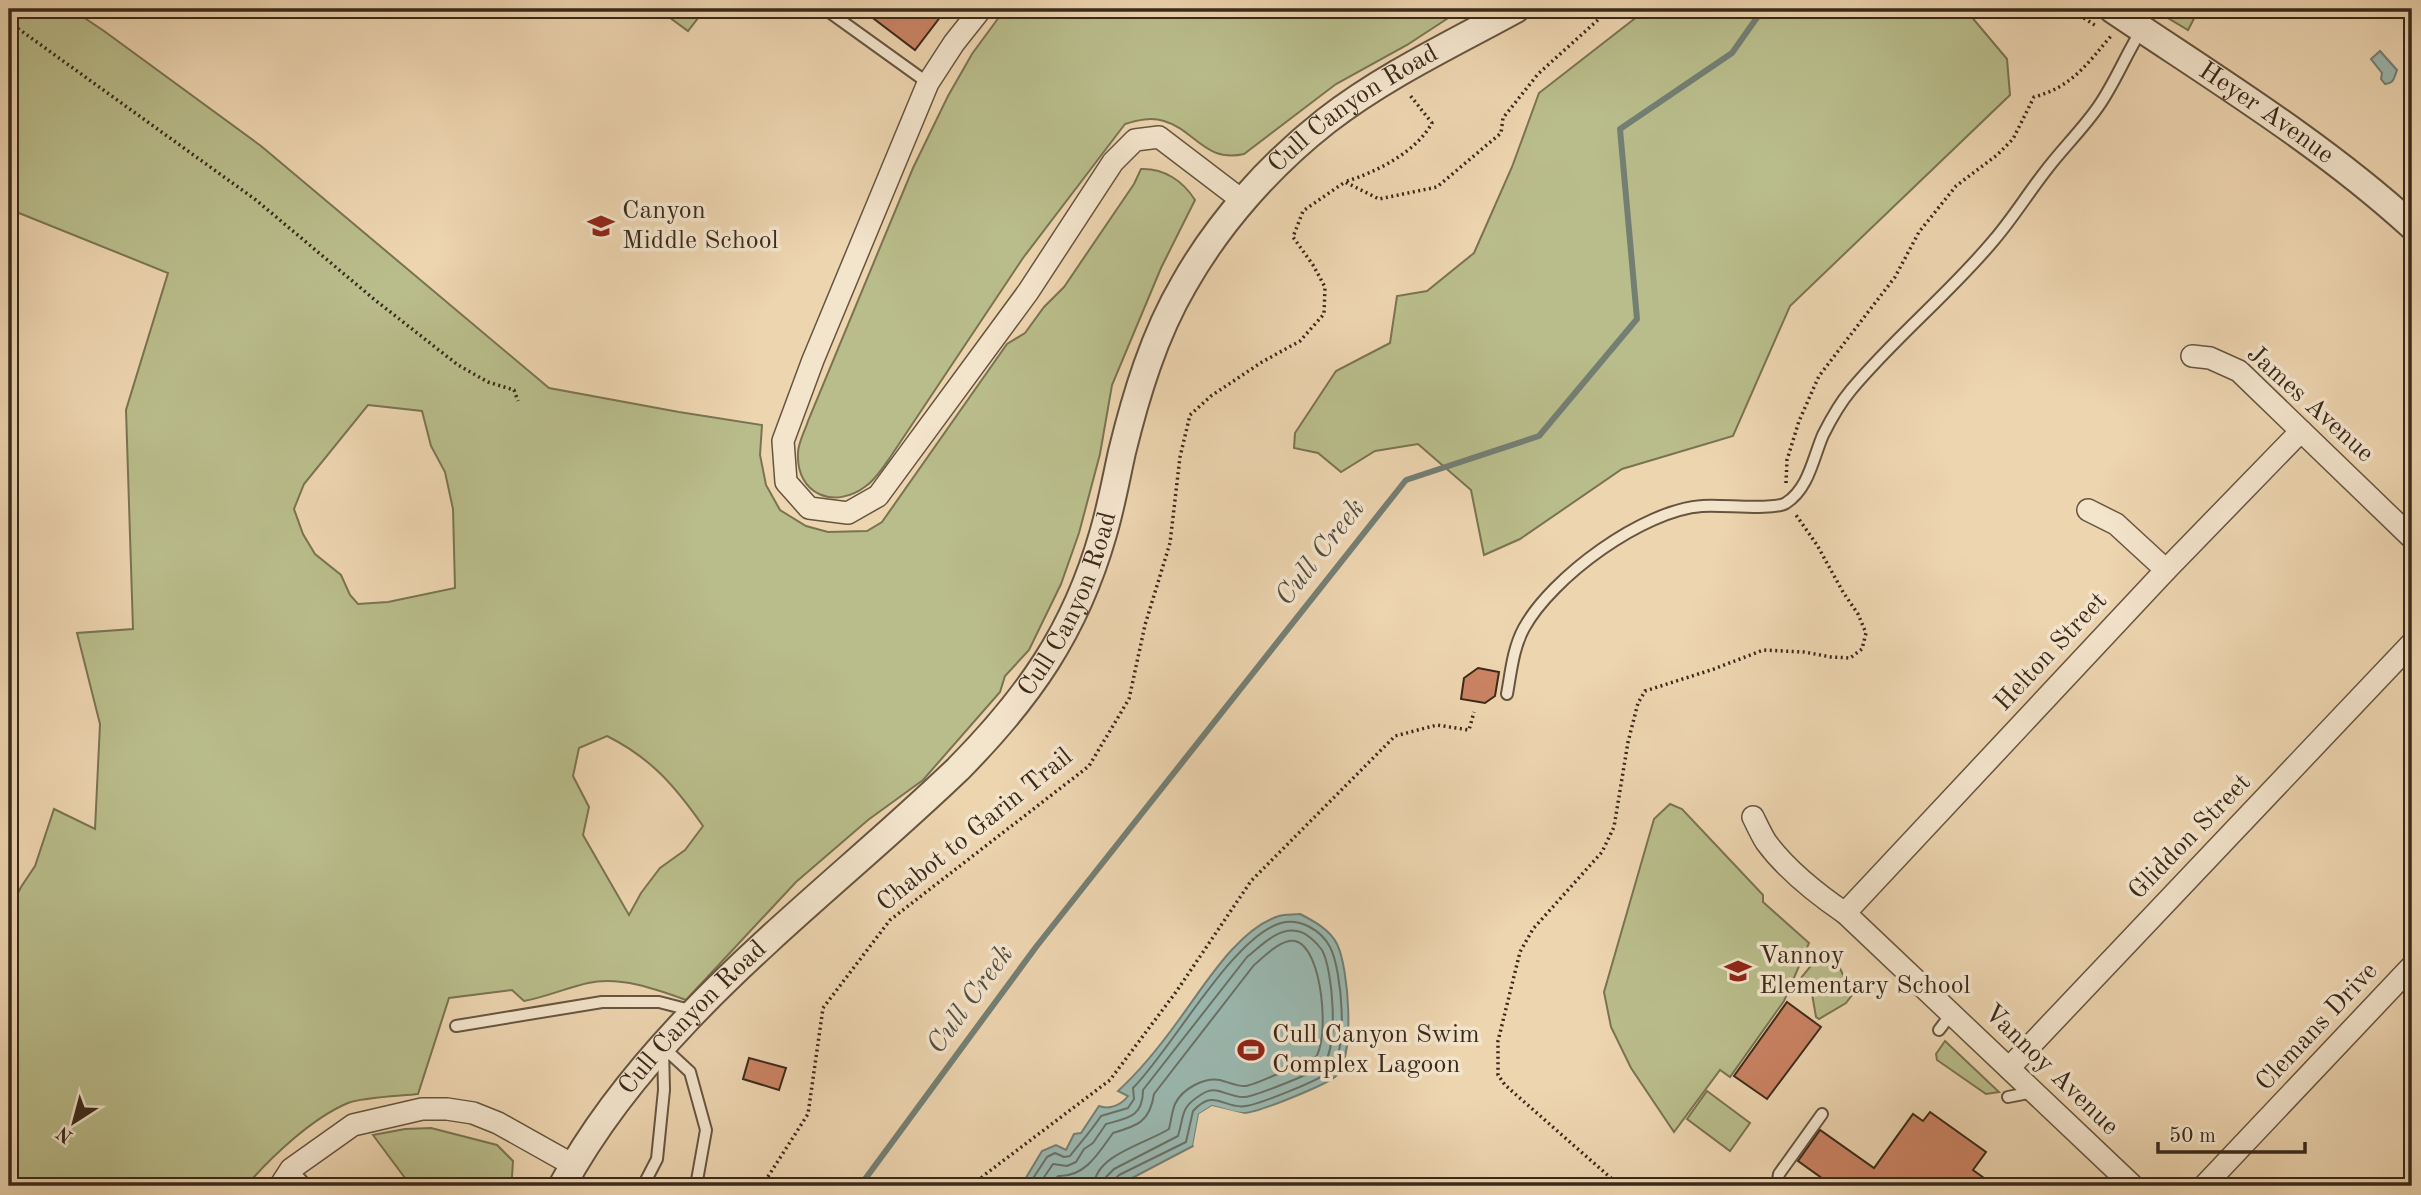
<svg xmlns="http://www.w3.org/2000/svg" width="2421" height="1195" viewBox="0 0 2421 1195" font-family="'Old Standard TT',serif">
<rect width="100%" height="100%" fill="#edd5b0"/>
<filter id="stains"><feTurbulence type="fractalNoise" baseFrequency=".00286" numOctaves="4"/><feColorMatrix values="0 0 0 0 .2 0 0 0 0 .09 0 0 0 0 .02 0 0 0 .5 -.17"/></filter>
<radialGradient id="worn" r=".72"><stop offset=".6" stop-color="#630" stop-opacity="0"/><stop offset="1" stop-color="#630" stop-opacity=".3"/></radialGradient>
<g fill="#b9bd8b" stroke="#7a7352" stroke-width="2" fill-rule="evenodd">
<path d="M9 9H71L104 31 261 146 549 388 679 412 762 425 760 455 766 485 780 510 806 526 828 532 867 531 882 522 1007 344 1025 333 1044 307 1064 287 1134 184 1141 169C1164 168 1183 181 1195 200L1161 268 1112 385 1100 454 1079 533 1061 584 1029 650 1005 676 1000 692 923 780 868 820 796 882 686 1000C656 989 620 976 588 983 566 988 546 997 524 1001L512 990 449 998 418 1094C400 1096 364 1097 348 1103 312 1118 271 1157 246 1186H9V911L21 887 35 866 54 809 95 829 100 724 77 633 133 629 126 410 168 273 9 209ZM368 405 422 411 431 446 445 472 453 509 455 588 388 602 358 604 350 595 341 575 315 554 303 534 294 509 304 484ZM607 736C651 758 675 786 703 826L685 850 660 868 641 893 629 915 583 835 589 807 573 776 579 748Z"/>
<polygon points="658,9 705,9 688,31"/>
<path d="M1005 9H1462L1407 45 1336 84 1244 154C1205 163 1195 130 1164 121 1151 117 1138 120 1125 124L1023 258 891 456C884 466 876 479 866 486 835 510 796 495 798 453 798 443 805 431 808 421L913 168 948 96 972 54Z"/>
<polygon points="1647,9 1965,9 2007,59 2010,95 1790,306 1733,436 1622,469 1520,539 1484,555 1471,490 1418,444 1375,451 1341,472 1318,453 1294,448 1295,433 1336,371 1390,343 1397,296 1427,291 1474,253 1512,167 1539,93"/>
<polygon points="2153,9 2199,9 2188,30"/>
<polygon points="1670,804 1682,809 1763,895 1763,902 1809,943 1784,1001 1730,1077 1720,1070 1674,1132 1631,1068 1611,1027 1604,992 1654,819"/>
<polygon points="1823,951 1839,966 1852,995 1846,1003 1819,1019 1816,1017 1811,988 1800,979"/>
<polygon points="1945,1041 1999,1092 1986,1094 1937,1060 1936,1054"/>
<polygon points="1707,1091 1750,1123 1730,1151 1687,1119"/>
<polygon points="431,1128 497,1145 513,1161 512,1177 508,1186 411,1186 373,1135 405,1129"/>
</g>
<g fill="#9ab8b0" stroke="#747f74" stroke-width="2">
<path d="M2380 51 2397 70C2394 77 2395 83 2385 84L2381 79 2382 73 2371 59Z"/>
<path d="M1300 914C1314 921 1330 930 1337 944 1349 969 1355 1054 1337 1075 1329 1084 1255 1114 1243 1113 1233 1113 1222 1108 1212 1106L1199 1114 1193 1146 1117 1186H1021L1042 1151 1056 1145 1066 1150 1074 1134 1081 1133 1099 1106C1110 1110 1121 1105 1128 1096L1118 1091C1141 1070 1160 1046 1178 1021 1203 988 1237 929 1279 916 1285 914 1294 915 1300 914Z"/>
</g>
<polygon fill="#edd5b0" points="1212,1106 1245,1114 1241,1116 1213,1109 1202,1116 1197,1144 1193,1146 1199,1114"/>
<g fill="none" stroke-linecap="round" stroke-linejoin="round">
<g stroke="#6a7065" stroke-width="2">
<path d="M1028 1186 1047 1157 1055 1153 1064 1157 1070 1156C1081 1142 1091 1131 1101 1116L1128 1108 1134 1099 1133 1088C1172 1049 1233 936 1281 923 1300 918 1321 930 1330 947 1342 970 1349 1053 1330 1071 1321 1080 1259 1104 1246 1106 1224 1110 1215 1087 1193 1111L1186 1142 1119 1175 1114 1180 1113 1186"/>
<path d="M1038 1186 1053 1164 1067 1166 1076 1162 1084 1149 1093 1143 1106 1124C1128 1118 1143 1117 1143 1090L1247 957C1260 947 1278 927 1297 931 1306 932 1317 943 1322 950 1333 970 1339 1047 1323 1065 1317 1072 1255 1096 1245 1097 1237 1098 1226 1093 1219 1091 1211 1089 1206 1091 1199 1096 1180 1108 1184 1117 1178 1136L1114 1169 1106 1177 1104 1186"/>
<path d="M1050 1186 1058 1176C1085 1177 1098 1154 1113 1133 1137 1126 1150 1122 1154 1094L1254 965C1264 957 1280 939 1295 941 1323 947 1330 1041 1315 1058 1308 1066 1295 1068 1286 1071 1273 1075 1259 1083 1246 1086 1238 1087 1228 1082 1220 1080 1204 1077 1182 1089 1175 1104 1172 1111 1171 1121 1169 1129 1145 1144 1095 1155 1094 1186"/>
</g>
<polyline stroke="#747f74" stroke-width="6" points="860,1186 1036,947 1406,480 1539,436 1637,319 1620,129 1732,53 1763,9"/>
</g>
<g fill="#cb8364" stroke="#3a291a" stroke-width="2">
<polygon points="861,9 932,9 941,16 915,50"/>
<polygon points="1478,668 1499,672 1495,696 1485,703 1461,699 1464,678"/>
<polygon points="1787,1002 1821,1027 1767,1099 1734,1076"/>
<polygon points="749,1058 786,1068 779,1090 743,1079"/>
<polygon points="1930,1112 1986,1152 1973,1170 1995,1186 1833,1186 1798,1161 1820,1130 1874,1168 1913,1114 1923,1121"/>
</g>
<g fill="none" stroke-linecap="round" stroke-linejoin="round">
<g stroke="#675440" stroke-width="14">
<g id="service">
<polyline points="825,9 928,83"/>
<path d="M1507 694C1511 672 1513 648 1524 628 1552 577 1643 510 1702 506 1721 504 1773 511 1786 503 1809 488 1813 458 1823 435 1831 419 1840 403 1851 390 1895 337 1950 293 1994 240 2012 219 2027 195 2044 173 2061 150 2082 130 2098 107 2115 83 2126 54 2142 29"/>
<polyline points="456,1026 602,1002 659,1002 694,1011"/>
<polyline points="1939,1030 1951,1014"/>
<polyline points="2008,1097 2033,1092"/>
<polyline points="291,1169 307,1186"/>
<polyline points="643,1186 657,1159 664,1090 663,1047 690,1072 706,1130 696,1186"/>
<polyline points="1777,1186 1779,1174 1822,1114"/>
</g>
</g>
<g stroke="#675440" stroke-width="24">
<g id="minor">
<polyline points="981,9 954,43 928,83 813,360 783,441 786,482 809,508 848,513 878,496 1028,292 1113,162 1135,140 1159,137 1243,201"/>
<polyline points="2192,356 2210,358 2239,371 2412,538"/>
<polyline points="2088,510 2116,524 2166,570"/>
<path d="M1753 817C1757 825 1761 834 1766 842 1786 869 1817 894 1845 913L2133 1186"/>
<polyline points="1845,913 2166,570 2301,431"/>
<polyline points="2009,1068 2412,643"/>
<polyline points="280,1186 291,1169 353,1125 422,1109 447,1109 473,1113 498,1123 573,1165"/>
<polyline points="2204,1186 2412,966"/>
</g>
</g>
<g stroke="#675440" stroke-width="30">
<g id="tertiary">
<path id="s1" d="M2112 9C2214 78 2321 143 2412 226"/>
<path id="s2" d="M562 1186C652 1019 823 899 958 769 1028 698 1075 632 1103 534 1111 507 1116 479 1122 452 1136 395 1154 335 1184 284 1219 222 1270 165 1326 121 1384 76 1452 44 1516 9"/>
</g>
</g>
<g stroke="#3a291a" stroke-width="3.5" stroke-dasharray="2 3.5" stroke-linecap="butt">
<polyline points="2070,9 2096,26"/>
<polyline points="9,22 256,200 375,300 458,365 488,382 514,390 518,401"/>
<path d="M1347 181C1377 172 1417 151 1432 123L1409 94"/>
<path d="M1786 483 1787 460 1799 421 1819 376 1895 277 1919 232 1956 186 1997 155 2013 139 2034 97C2072 87 2087 64 2111 36"/>
<polyline points="762,1186 808,1114 823,1008 890,920 1089,766 1129,699 1145,625 1170,543 1180,457 1190,415 1211,396 1262,362 1300,341 1324,314 1325,287 1313,265 1293,237 1303,211 1345,182 1379,199 1437,187 1501,133 1503,118 1538,74 1610,9"/>
<polyline points="974,1186 983,1176 1110,1080 1176,992 1251,881 1395,736 1437,725 1469,730 1474,712"/>
<polyline points="1620,1186 1505,1085 1498,1075 1498,1041 1520,952 1533,929 1602,852 1614,827 1628,742 1638,703 1645,691 1714,669 1763,650 1804,652 1831,657 1850,658 1862,649 1866,633 1858,614 1843,592 1817,545 1796,515"/>
</g>
<use href="#service" stroke="#f3e4cc" stroke-width="10"/>
<use href="#minor" stroke="#f3e4cc" stroke-width="21"/>
<use href="#tertiary" stroke="#f3e4cc" stroke-width="26"/>
</g>
<defs>
<g id="school-bare" transform="scale(2.1)"><path d="M0-5L7-2L0 1L-7-2ZM-4 1L0 2.5L4 1V4Q0 6-4 4Z" fill="#8f2418" stroke="#f3e4cc" stroke-width="2.5" paint-order="stroke"/></g>
<g id="stadium-bare" transform="scale(2.1)"><path d="M0-5a6.5 5 0 1 0 0 10a6.5 5 0 1 0 0-10ZM-3.5-1.8h7v3.6h-7Z" fill="#8f2418" stroke="#f3e4cc" stroke-width="2.5" paint-order="stroke"/></g>
</defs>
<g fill-rule="evenodd">
<use href="#school-bare" x="601" y="226"/>
<use href="#school-bare" x="1738" y="971"/>
<use href="#stadium-bare" x="1251" y="1050"/>
</g>
<g text-anchor="middle" dominant-baseline="central" stroke-width="7" stroke-linejoin="round" paint-order="stroke">
<g font-size="26" fill="#3a291a" stroke="#f3e4cc">
<text stroke="none"><textPath href="#s2" startOffset="1368">Cull Canyon Road</textPath></text>
<text stroke="none"><textPath href="#s1" startOffset="186">Heyer Avenue</textPath></text>
<text transform="translate(2310 404) rotate(42)">James Avenue</text>
<text stroke="none"><textPath href="#s2" startOffset="779">Cull Canyon Road</textPath></text>
<text transform="translate(2051 652) rotate(-47)">Helton Street</text>
<text transform="translate(975 830) rotate(-39)">Chabot to Garin Trail</text>
<text transform="translate(2190 837) rotate(-46)">Gliddon Street</text>
<text stroke="none"><textPath href="#s2" startOffset="214">Cull Canyon Road</textPath></text>
<text transform="translate(2317 1027) rotate(-47)">Clemans Drive</text>
<text transform="translate(2051 1070) rotate(44)">Vannoy Avenue</text>
</g>
<g font-size="26" fill="#3a291a" stroke="#f3e4cc" text-anchor="start">
<text x="622" y="211">Canyon<tspan x="622" dy="30">Middle School</tspan></text>
<text x="1759" y="956">Vannoy<tspan x="1759" dy="30">Elementary School</tspan></text>
<text x="1272" y="1035">Cull Canyon Swim<tspan x="1272" dy="30">Complex Lagoon</tspan></text>
</g>
<g font-size="28" font-style="italic" fill="#524d40" stroke="#f3e4cc">
<text transform="translate(1321 553) rotate(-52)">Cull Creek</text>
<text transform="translate(971 1000) rotate(-54)">Cull Creek</text>
</g>
</g>
<rect width="2421" height="1195" fill="none" stroke="#edd5b0" stroke-width="35"/>
<rect x="10" y="10" width="2400" height="1174" fill="none" stroke="#3a291a" stroke-width="3.5"/>
<rect x="18" y="18" width="2386" height="1160" fill="none" stroke="#3a291a" stroke-width="2"/>
<g transform="translate(74 1122) rotate(216)" stroke="#f3e4cc" stroke-width="5" paint-order="stroke">
<path d="M0-5L12 26L0 18L-12 26Z" fill="#3a291a"/>
<text y="-10" font-size="19" font-weight="bold" text-anchor="middle" fill="#3a291a">N</text>
</g>
<path d="M2158 1142v10h147v-10" fill="none" stroke="#3a291a" stroke-width="3.5"/>
<text x="2169" y="1142" font-size="21" fill="#3a291a" stroke="#f3e4cc" stroke-width="5" paint-order="stroke">50 m</text>
<rect width="100%" height="100%" filter="url(#stains)"/>
<rect width="100%" height="100%" fill="url(#worn)"/>
</svg>
